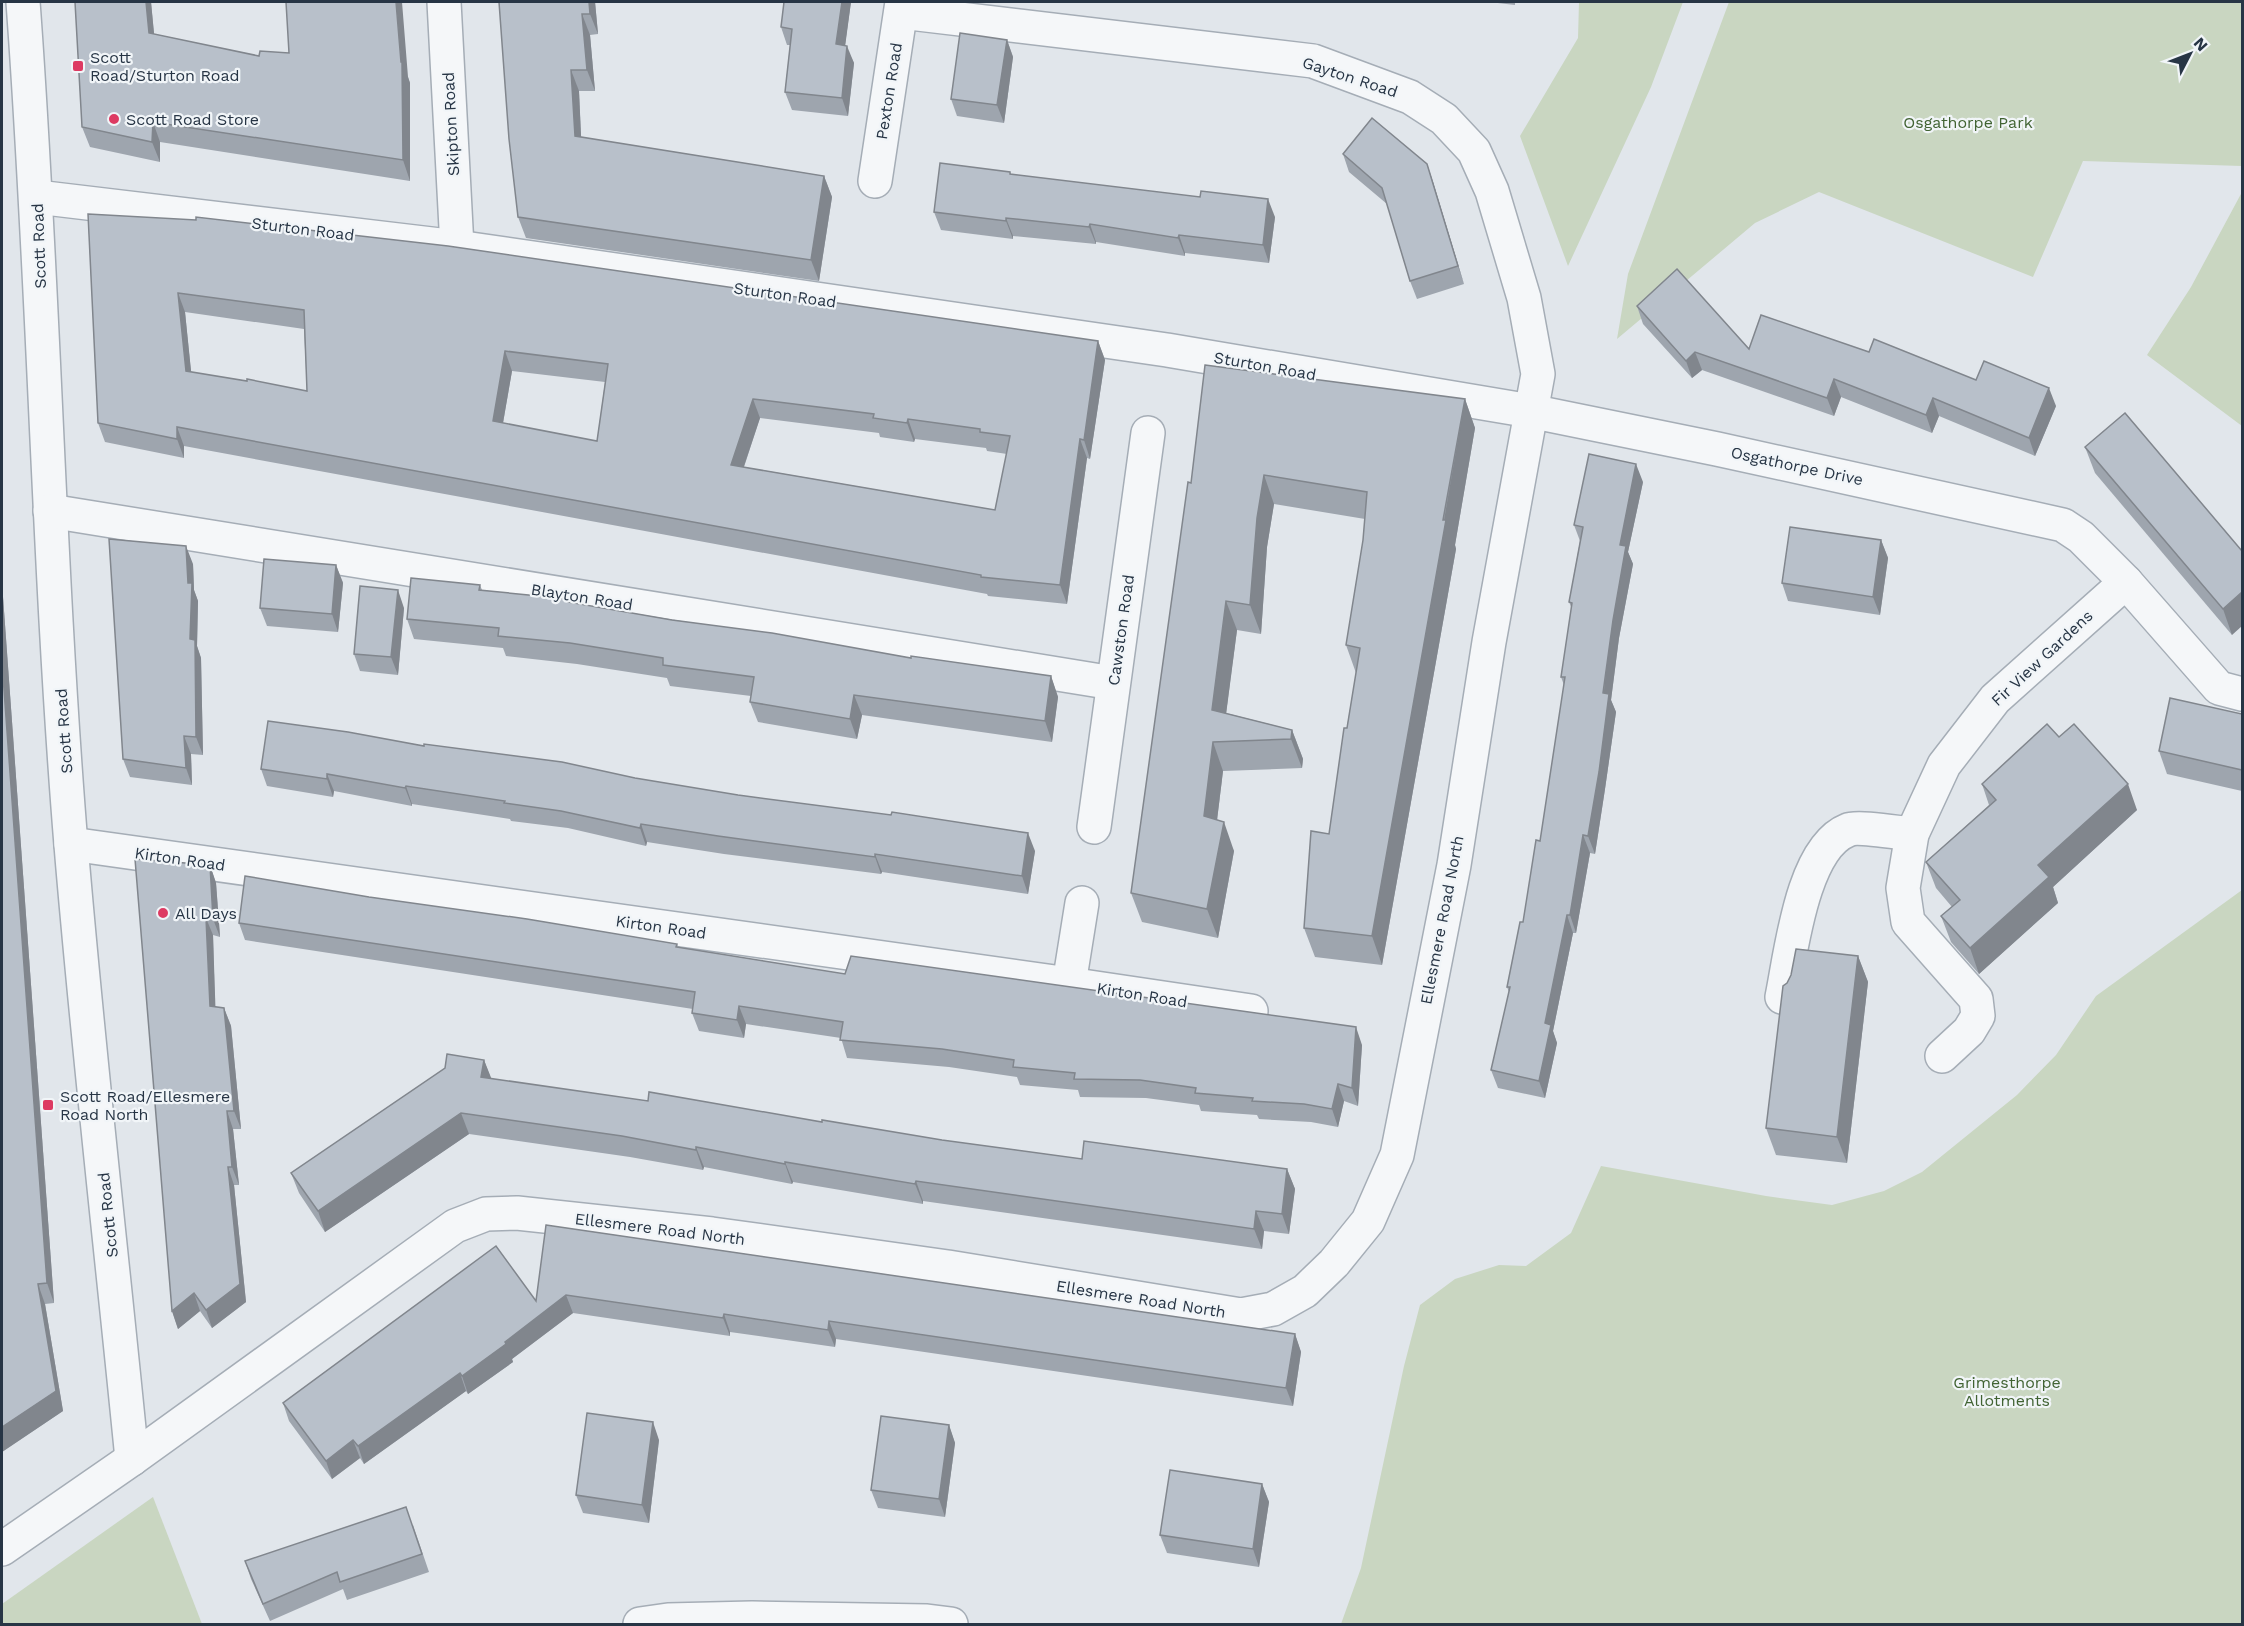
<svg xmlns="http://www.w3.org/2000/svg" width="2244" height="1626" viewBox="0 0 2244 1626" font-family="'Work Sans',sans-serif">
<rect width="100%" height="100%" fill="#e1e6eb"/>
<g fill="#c9d6c1">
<polygon points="1579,2 1683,2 1651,87 1568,266 1520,136 1578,38"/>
<polygon points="1729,2 2242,2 2242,166 2083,161 2033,277 1819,192 1755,223 1617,339 1628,274"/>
<polygon points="2242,192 2242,426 2147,355 2191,287"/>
<polygon points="2242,890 2242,1624 1341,1624 1361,1568 1404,1366 1420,1305 1455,1279 1499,1265 1526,1266 1571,1233 1601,1166 1766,1196 1832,1205 1884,1191 1922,1172 2017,1095 2056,1055 2096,996"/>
<polygon points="153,1497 202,1624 2,1624 2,1604"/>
</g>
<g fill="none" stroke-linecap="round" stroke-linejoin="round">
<g stroke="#a5adb6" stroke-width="36">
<g id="street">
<path d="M23 2C44 282 48 564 71 845 88 1050 112 1255 132 1459"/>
<polyline points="444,2 457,247"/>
<polyline points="875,181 902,2"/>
<polyline points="37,197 457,247 1167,350 1530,411 1717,449 2063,525 2081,537 2126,582 2219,688 2242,694"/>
<polyline points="50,511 1113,683"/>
<polyline points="1094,827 1148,433"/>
<polyline points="71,844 1069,984 1251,1011"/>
<polyline points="1069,984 1082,903"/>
<path d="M1782 997C1791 953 1802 848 1848 830 1857 826 1900 833 1912 834"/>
<polyline points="1942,1056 1969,1031 1978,1016 1976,999 1908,922 1903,888 1912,834 1944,765 1995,699 2126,582"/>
<polyline points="2,1549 132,1459 455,1226 486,1214 517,1213 712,1234 948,1267 1241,1315 1273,1309 1305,1291 1334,1263 1368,1221 1397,1155 1454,865 1489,642 1538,374 1524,298 1492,191 1474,151 1444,119 1410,97 1313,61 901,12"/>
<polyline points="640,1624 668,1620 752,1618 927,1621 951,1624"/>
</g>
</g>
<use href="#street" stroke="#f5f7f9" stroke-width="33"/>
</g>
<g fill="#9ea5ae" fill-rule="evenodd">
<polygon points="75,2 151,2 154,34 259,56 408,77 410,83 410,181 160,142 160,162 90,147 82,127"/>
<polygon points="499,2 595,2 598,34 590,35 595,91 579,91 581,137 824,176 832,197 819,281 526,238 518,217"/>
<polygon points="784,2 851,2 845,45 854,63 848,116 792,110 785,92 790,45 787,45 781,27"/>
<polygon points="1489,2 1515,2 1515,5"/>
<polygon points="1007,40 1013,57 1004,123 957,116 951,99"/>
<polygon points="1343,154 1427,164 1433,182 1464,284 1417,299 1410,281 1387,204 1349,172"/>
<polygon points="1010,172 1011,174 1275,217 1269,263 1185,253 1185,256 1096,242 1096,244 1013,236 1013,239 941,230 934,212"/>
<path d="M88 214 1098 341 1105 360 1090 459 1087 458 1067 604 988 596 987 594 184 446V458L105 442 98 423ZM185 312 304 329 307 391 191 372ZM512 371 605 382 597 441 503 423ZM760 418 879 433 880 437 914 442 915 439 986 448 987 451 1007 454 995 510 744 467Z"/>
<polygon points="1637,306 1749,349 1869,352 1976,380 2056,406 2035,456 1939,416 1932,433 1841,397 1834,416 1702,370 1692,378 1643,324"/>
<polygon points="1465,399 1475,428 1455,545 1456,549 1382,965 1315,957 1304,928 1329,834 1356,673 1346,645 1363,540 1365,519 1274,504 1267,547 1261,634 1237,630 1226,713 1292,730 1303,759 1302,768 1223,771 1217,820 1234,851 1218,938 1142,922 1131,893 1191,483"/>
<polygon points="2085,447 2242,551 2232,635 2095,473"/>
<polygon points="1643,482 1628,552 1633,564 1619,638 1611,700 1616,712 1605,789 1595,854 1590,853 1576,933 1573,933 1553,1031 1557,1043 1545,1098 1498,1088 1491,1070 1509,992 1507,987 1523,922 1540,841 1564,685 1561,677 1572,609 1569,602 1580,541 1574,525"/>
<polygon points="1881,540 1888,558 1880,615 1788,601 1782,583"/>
<polygon points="193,564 194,590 198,601 197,646 201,658 203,755 191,754 192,785 130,777 123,759"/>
<polygon points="336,565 343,583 338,632 267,626 260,608"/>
<polygon points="2,583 54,1303 45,1304 63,1411 2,1452"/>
<polygon points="480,585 482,590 570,603 911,658 1051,676 1058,697 1052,742 862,715 857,739 758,722 750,702 751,696 670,686 667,678 577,664 506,656 503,648 414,639 407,619"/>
<polygon points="404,608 398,675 360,671 354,654"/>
<polygon points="2242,714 2242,791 2167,774 2159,751"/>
<polygon points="2059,737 2137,810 2053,887 2058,903 1979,974 1951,942 1941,916 1952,907 1936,888 1926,862 1989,805 1982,784"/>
<polygon points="424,746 635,778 1035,851 1028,894 882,872 881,874 724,854 647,842 646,846 568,828 511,821 510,819 412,804 412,806 334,791 333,797 267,786 261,769"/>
<polygon points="210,865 216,883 220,937 213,935 215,1007 224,1008 231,1026 241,1129 233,1129 239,1185 234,1185 246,1302 212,1328 200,1311 178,1329 172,1311"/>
<polygon points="369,897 677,944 678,947 845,974 1362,1045 1358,1106 1344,1101 1338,1127 1311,1122 1259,1119 1257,1115 1201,1111 1199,1105 1146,1098 1080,1097 1078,1090 1020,1085 1017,1077 949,1067 847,1058 841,1038 746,1024 744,1038 699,1031 692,1013 693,1009 245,940 239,923"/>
<polygon points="1858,956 1868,982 1847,1163 1776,1155 1766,1128"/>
<polygon points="484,1060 491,1079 648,1101 822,1122 942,1140 1082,1159 1287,1169 1295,1189 1289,1234 1264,1231 1262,1249 923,1201 923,1204 793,1182 792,1184 704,1167 703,1170 630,1157 469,1134 325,1232 299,1193 291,1173"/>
<polygon points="546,1225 1295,1334 1301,1352 1293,1406 836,1339 835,1347 730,1332 730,1336 573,1313 512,1359 513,1362 468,1394 466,1391 364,1464 360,1458 332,1479 289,1421 283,1403 536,1301"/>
<polygon points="949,1425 955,1443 945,1517 878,1508 871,1490"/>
<polygon points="659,1440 649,1523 583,1513 576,1495"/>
<polygon points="1262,1484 1269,1502 1259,1567 1167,1553 1160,1535"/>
<polygon points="413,1525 429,1572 347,1600 343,1589 270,1621 251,1579 245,1561"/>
</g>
<g fill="#81868d">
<polygon points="146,2 151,2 156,54 149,33"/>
<polygon points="396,2 402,2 408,77 410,83 410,181 403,160 401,62"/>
<polygon points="589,2 595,2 598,34 590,14"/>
<polygon points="842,2 851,2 843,62 836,44"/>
<polygon points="582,14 590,35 595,91 587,70"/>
<polygon points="1007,40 1013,57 1004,123 997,105"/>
<polygon points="847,46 854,63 848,116 842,98"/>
<polygon points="571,70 579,91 582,157 575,136"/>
<polygon points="153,122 160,142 160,162 152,142"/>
<polygon points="1427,164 1433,182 1464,284 1458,266"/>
<polygon points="824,176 832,197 819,281 811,260"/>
<polygon points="1268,199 1275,217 1269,263 1263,245"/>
<polygon points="1006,218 1013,236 1013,239 1006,221"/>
<polygon points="1090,224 1096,242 1096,244 1089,227"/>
<polygon points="1179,235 1185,253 1185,256 1178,238"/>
<polygon points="178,293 185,312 193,390 186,371"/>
<polygon points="1098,341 1105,360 1090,459 1084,440"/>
<polygon points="505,351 512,371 500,440 493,421"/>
<polygon points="1695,352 1702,370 1692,378 1686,361"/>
<polygon points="1834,379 1841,397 1834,416 1827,398"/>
<polygon points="2049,388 2056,406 2035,456 2029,438"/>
<polygon points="1933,398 1939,416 1932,433 1926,415"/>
<polygon points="753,399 760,418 738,484 731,465"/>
<polygon points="1465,399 1475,428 1455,545 1456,549 1382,965 1372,936"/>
<polygon points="908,419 915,439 914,442 907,423"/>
<polygon points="177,427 184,446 184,458 177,439"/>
<polygon points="1080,439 1087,458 1067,604 1060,585"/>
<polygon points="1636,464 1643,482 1628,552 1633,564 1619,638 1611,700 1616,712 1605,789 1595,854 1588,836 1620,545"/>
<polygon points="1264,475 1274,504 1267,547 1261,634 1250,605 1257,518"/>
<polygon points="1881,540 1888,558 1880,615 1873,597"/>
<polygon points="186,546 193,564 194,590 198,601 197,646 201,658 203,755 196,737 190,639"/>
<polygon points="336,565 343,583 338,632 332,614"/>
<polygon points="2,583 54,1303 47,1283 2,662"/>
<polygon points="398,590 404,608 398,675 391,657"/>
<polygon points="2242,592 2242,626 2232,635 2223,609"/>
<polygon points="1226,601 1237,630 1223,738 1212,710"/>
<polygon points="1051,676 1058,697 1052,742 1045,721"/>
<polygon points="854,695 862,715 857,739 850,719"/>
<polygon points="1292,730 1303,759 1302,768 1291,739"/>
<polygon points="184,736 191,754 192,785 186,768"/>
<polygon points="1213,742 1223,771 1214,845 1204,816"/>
<polygon points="327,774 334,791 333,797 327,779"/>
<polygon points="2128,784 2137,810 2053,887 2058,903 1979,974 1970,948 2038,865"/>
<polygon points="406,786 412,804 412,806 405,788"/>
<polygon points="1224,822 1234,851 1218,938 1207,909"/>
<polygon points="641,824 647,842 646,846 640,828"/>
<polygon points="1028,833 1035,851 1028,894 1022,876"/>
<polygon points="1583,835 1590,853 1576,933 1570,915"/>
<polygon points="875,854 882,872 881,874 875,857"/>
<polygon points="210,865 216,883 220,937 213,919"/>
<polygon points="1567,915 1573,933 1553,1031 1557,1043 1545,1098 1539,1081 1545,1023"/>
<polygon points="206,918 213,935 216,1024 210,1006"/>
<polygon points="1858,956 1868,982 1847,1163 1837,1137"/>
<polygon points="739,1006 746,1024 744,1038 737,1020"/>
<polygon points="224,1008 231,1026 241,1129 234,1111"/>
<polygon points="1356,1027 1362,1045 1358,1106 1352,1088"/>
<polygon points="484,1060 492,1080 481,1077"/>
<polygon points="1338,1084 1344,1101 1338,1127 1332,1109"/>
<polygon points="227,1111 233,1129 239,1185 232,1167"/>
<polygon points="461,1113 469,1134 325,1232 318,1211"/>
<polygon points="696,1147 704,1167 703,1170 696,1150"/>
<polygon points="785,1162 793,1182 792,1184 785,1164"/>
<polygon points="228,1167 234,1185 246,1302 212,1328 206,1310"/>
<polygon points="1287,1169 1295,1189 1289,1234 1282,1214"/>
<polygon points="916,1181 923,1201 923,1204 915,1184"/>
<polygon points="1256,1211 1264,1231 1262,1249 1254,1229"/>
<polygon points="38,1284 45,1304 63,1411 2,1452 2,1427"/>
<polygon points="194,1293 200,1311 178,1329 172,1311"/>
<polygon points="566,1295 573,1313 512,1359 513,1362 468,1394 462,1376 505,1342"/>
<polygon points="724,1314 730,1332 730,1336 723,1318"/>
<polygon points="829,1321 836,1339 835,1347 828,1330"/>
<polygon points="1295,1334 1301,1352 1293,1406 1286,1388"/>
<polygon points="460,1373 466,1391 364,1464 358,1446"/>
<polygon points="653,1422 659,1440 649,1523 642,1505"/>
<polygon points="949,1425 955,1443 945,1517 939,1499"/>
<polygon points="353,1440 360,1458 332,1479 326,1461"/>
<polygon points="1262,1484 1269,1502 1259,1567 1253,1549"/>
</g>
<g fill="#b8c0ca" stroke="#81868d" stroke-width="1.5" fill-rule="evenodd">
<polygon points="75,2 146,2 149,33 259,56 260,51 289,53 286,2 396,2 401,62 402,62 403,160 153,122 152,142 82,127"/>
<polygon points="499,2 589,2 590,14 582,14 587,70 571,70 575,136 824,176 811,260 518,217 509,139"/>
<polygon points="784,2 842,2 836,44 847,46 842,98 785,92 792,29 781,27"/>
<polygon points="960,33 1007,40 997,105 951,99"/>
<polygon points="1372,118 1427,164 1458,266 1410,281 1382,188 1343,154"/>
<polygon points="940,163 1010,172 1010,174 1200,197 1201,191 1268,199 1263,245 1179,235 1178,238 1090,224 1089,227 1006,218 1006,221 934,212"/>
<path d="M88 214 196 220V217L448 246 1098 341 1084 440 1080 439 1060 585 981 577V575L177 427V439L98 423ZM178 293 304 310 307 391 247 379V381L186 371ZM505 351 608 364 597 441 493 421ZM753 399 874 414 873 418 907 423 908 419 980 429V432L1010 436 995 510 731 465Z"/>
<polygon points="1677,269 1749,349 1761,315 1869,352 1874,339 1976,380 1984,361 2049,388 2029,438 1933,398 1926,415 1834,379 1827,398 1695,352 1686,361 1637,306"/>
<polygon points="1205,365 1465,399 1443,520 1446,520 1372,936 1304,928 1311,831 1329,834 1344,728 1347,728 1360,648 1346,645 1363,540 1367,492 1264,475 1257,518 1250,605 1226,601 1212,710 1292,730 1291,739 1213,742 1204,816 1224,822 1207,909 1131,893 1188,482 1191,483"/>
<polygon points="2125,413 2242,551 2242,592 2223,609 2085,447"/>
<polygon points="1589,454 1636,464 1620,545 1626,546 1613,620 1603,693 1609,694 1599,772 1588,836 1583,835 1570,915 1567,915 1545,1023 1551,1025 1539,1081 1491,1070 1510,987 1507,987 1520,922 1523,922 1536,840 1540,841 1565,677 1561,677 1572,603 1569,602 1583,527 1574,525"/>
<polygon points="1790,527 1881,540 1873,597 1782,583"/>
<polygon points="109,539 186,546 188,583 192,583 190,639 195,640 196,737 184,736 186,768 123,759"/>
<polygon points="264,559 336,565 332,614 260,608"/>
<polygon points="411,578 480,585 479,590 569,599 568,602 672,620 772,633 911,658 911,656 1051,676 1045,721 854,695 850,719 750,702 754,677 663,665 663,658 570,643 498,636 499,628 407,619"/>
<polygon points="360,586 398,590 391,657 354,654"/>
<polygon points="2,662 47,1283 38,1284 56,1391 2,1427"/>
<polygon points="2170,698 2242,714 2242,770 2159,751"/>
<polygon points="268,721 348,732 424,746 424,744 562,762 635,778 738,795 891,815 892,812 1028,833 1022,876 875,854 875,857 718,836 641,824 640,828 561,811 504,803 505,801 406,786 405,788 327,774 327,779 261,769"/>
<polygon points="2047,724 2059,737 2074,724 2128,784 2038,865 2049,877 1970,948 1941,916 1960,900 1926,862 1996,800 1982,784"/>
<polygon points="135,859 210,865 213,919 206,918 210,1006 224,1008 234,1111 227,1111 232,1167 228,1167 240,1284 206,1310 194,1293 172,1311"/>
<polygon points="245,876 369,897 527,919 677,944 676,947 845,974 851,956 1356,1027 1352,1088 1338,1084 1332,1109 1304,1104 1252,1101 1253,1098 1195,1093 1196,1088 1140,1080 1074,1079 1075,1073 1013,1067 1014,1060 942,1049 840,1040 843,1022 739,1006 737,1020 692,1013 695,992 239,923"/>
<polygon points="1796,949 1858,956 1837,1137 1766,1128 1783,986 1787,983 1791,975"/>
<polygon points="447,1054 484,1060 481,1077 648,1101 649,1092 822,1122 822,1120 942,1140 1082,1159 1084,1141 1287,1169 1282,1214 1256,1211 1254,1229 916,1181 915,1184 785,1162 785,1164 696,1147 696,1150 622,1136 461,1113 318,1211 291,1173 445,1068"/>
<polygon points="546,1225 1295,1334 1286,1388 829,1321 828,1330 724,1314 723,1318 566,1295 505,1342 506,1344 462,1376 460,1373 358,1446 353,1440 326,1461 283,1403 496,1246 536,1301"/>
<polygon points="587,1413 653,1422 642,1505 576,1495"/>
<polygon points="881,1416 949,1425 939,1499 871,1490"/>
<polygon points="1170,1470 1262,1484 1253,1549 1160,1535"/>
<polygon points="406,1507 422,1554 340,1582 337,1572 263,1604 245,1561"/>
</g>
<g fill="#dd3a62" stroke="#f1f5f8" stroke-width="2">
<rect x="72" y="60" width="12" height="12" rx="3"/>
<circle cx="114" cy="119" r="6"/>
<circle cx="163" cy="913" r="6"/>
<rect x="42" y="1099" width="12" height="12" rx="3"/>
</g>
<g text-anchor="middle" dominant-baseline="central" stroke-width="4.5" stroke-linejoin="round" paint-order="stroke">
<g font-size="16" fill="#273545" stroke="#f1f5f8" text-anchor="start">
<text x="90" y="57">Scott<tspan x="90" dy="18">Road/Sturton Road</tspan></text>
<text x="126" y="119">Scott Road Store</text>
<text x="175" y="913">All Days</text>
<text x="60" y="1096">Scott Road/Ellesmere<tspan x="60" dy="18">Road North</tspan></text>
</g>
<g font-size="16" fill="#273545" stroke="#f1f5f8">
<text transform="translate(1350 77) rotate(18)">Gayton Road</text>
<text transform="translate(889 91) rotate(-81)">Pexton Road</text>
<text transform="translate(451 124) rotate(-93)">Skipton Road</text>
<text transform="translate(303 229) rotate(7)">Sturton Road</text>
<text transform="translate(39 246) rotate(-92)">Scott Road</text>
<text transform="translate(785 295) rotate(8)">Sturton Road</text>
<text transform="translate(1265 366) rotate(10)">Sturton Road</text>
<text transform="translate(1797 466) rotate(12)">Osgathorpe Drive</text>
<text transform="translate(582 597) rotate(9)">Blayton Road</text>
<text transform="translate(1121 630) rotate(-82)">Cawston Road</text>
<text transform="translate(2042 658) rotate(-43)">Fir View Gardens</text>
<text transform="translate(64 731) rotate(-94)">Scott Road</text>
<text transform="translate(180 859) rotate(8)">Kirton Road</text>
<text transform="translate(1442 920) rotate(-79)">Ellesmere Road North</text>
<text transform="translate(661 927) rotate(8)">Kirton Road</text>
<text transform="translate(1142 995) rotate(9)">Kirton Road</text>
<text transform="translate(108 1215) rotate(-96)">Scott Road</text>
<text transform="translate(660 1229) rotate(7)">Ellesmere Road North</text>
<text transform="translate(1141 1299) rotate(9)">Ellesmere Road North</text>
</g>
<g font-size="16" fill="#416333" stroke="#f1f5f8">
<text x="1968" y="122">Osgathorpe Park</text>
<text x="2007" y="1382">Grimesthorpe<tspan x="2007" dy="18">Allotments</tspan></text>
</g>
</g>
<rect width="2244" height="1626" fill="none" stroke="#273545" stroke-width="6"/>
<g transform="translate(2190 54) rotate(48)" stroke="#f1f5f8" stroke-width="4.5" paint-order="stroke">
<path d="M0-4.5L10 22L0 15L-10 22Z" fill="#273545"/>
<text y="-9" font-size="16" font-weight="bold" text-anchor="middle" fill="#273545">N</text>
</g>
</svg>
